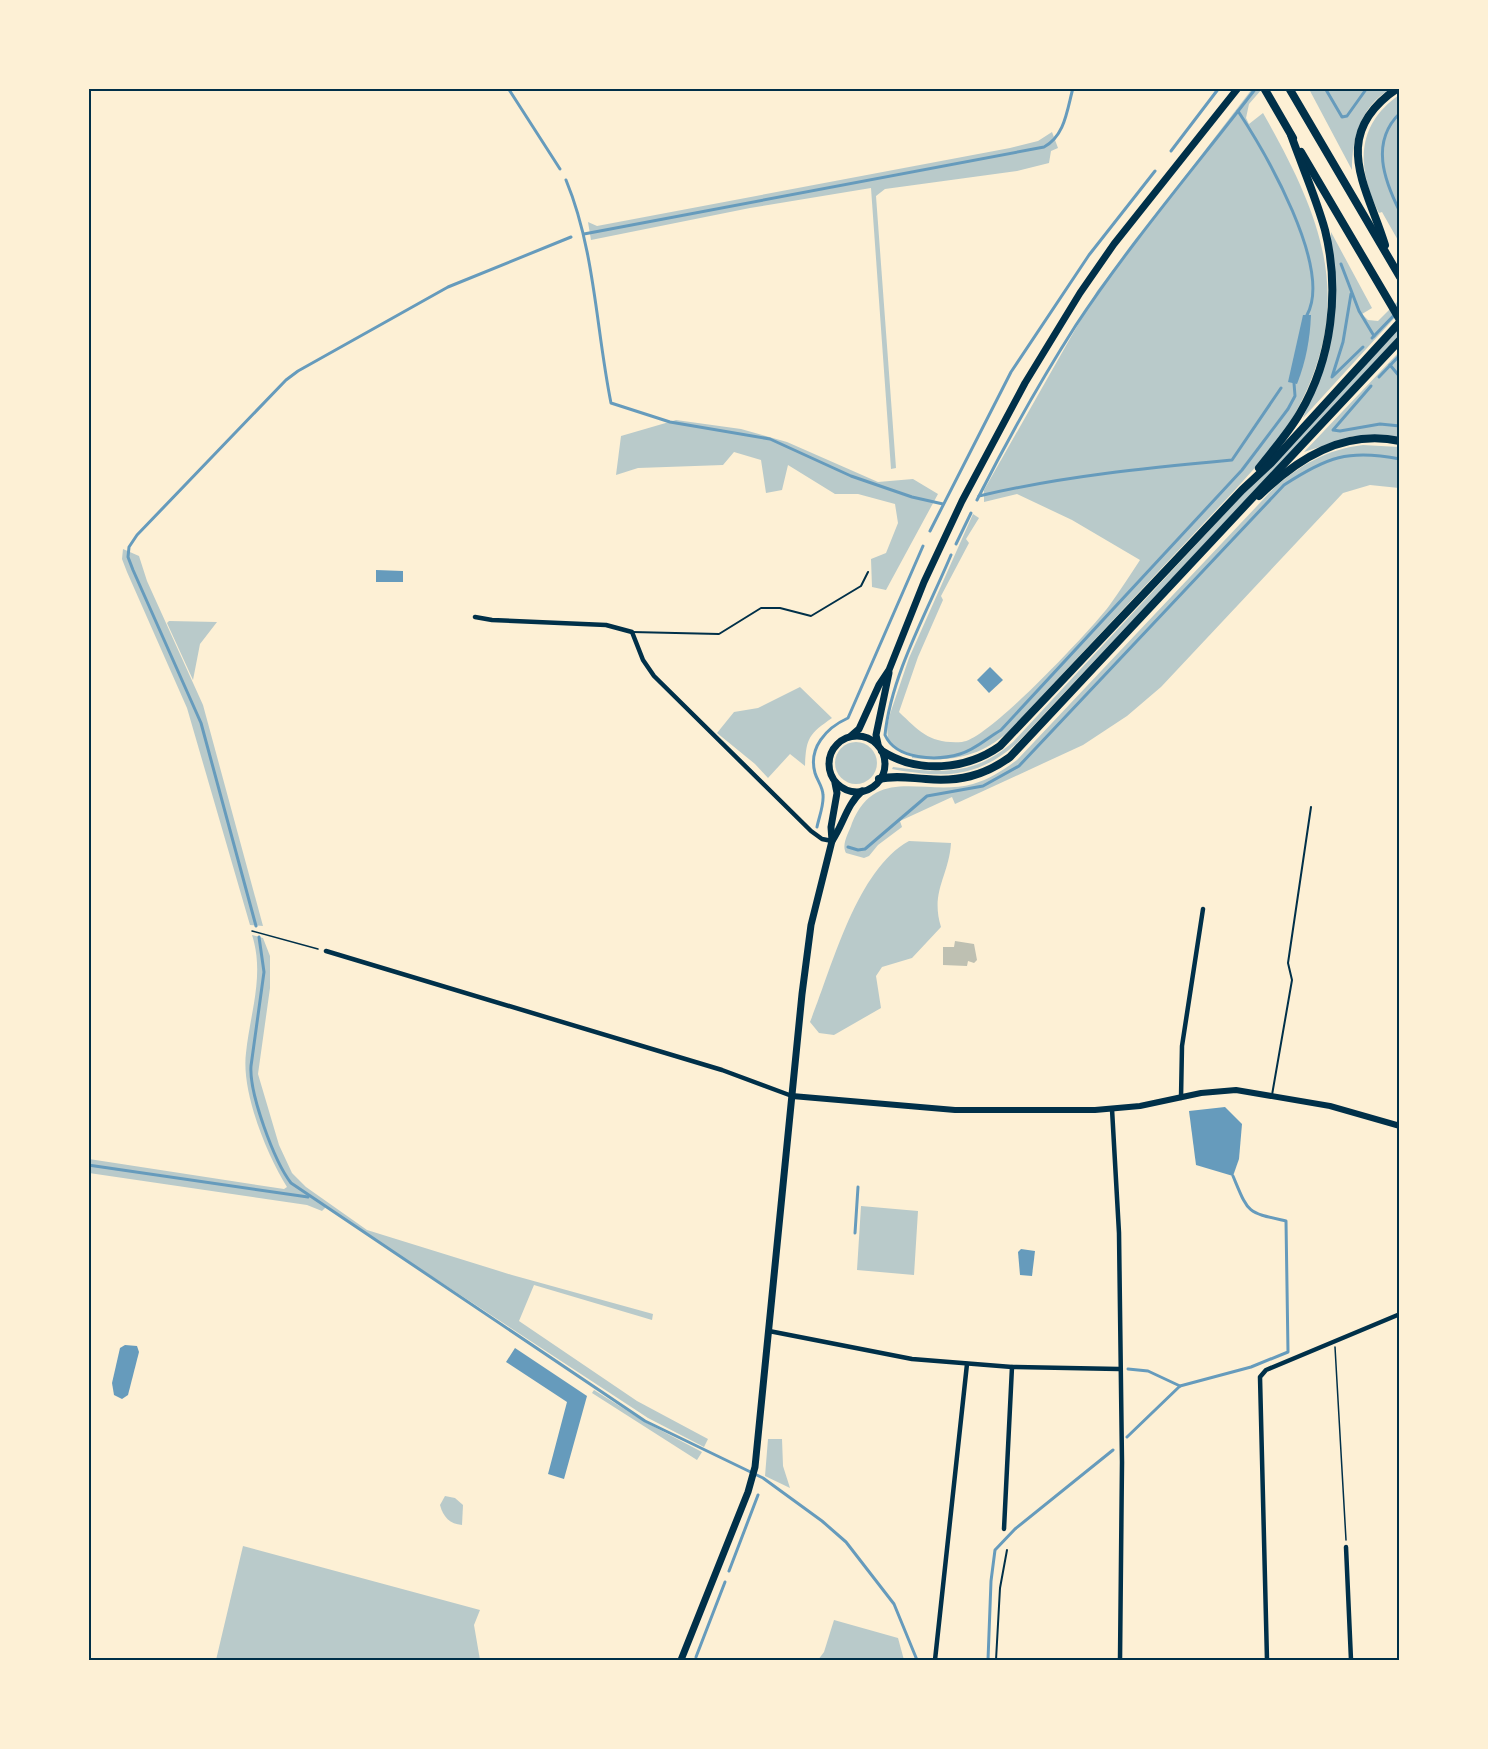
<svg xmlns="http://www.w3.org/2000/svg" width="1488" height="1749" viewBox="0 0 1488 1749" font-family="Jost,sans-serif">
<rect width="100%" height="100%" fill="#fdf0d5"/>
<g fill="#b9caca">
<path d="M1252 89H1262L1249 104 1246 118 1249 124 1263 113C1323 219 1358 304 1292 419 1277 446 1254 468 1234 491L1008 732C978 758 950 762 912 758V754L896 749 888 740 887 727 890 714 909 658 973 514 979 518 966 539 969 543 941 596 943 600 918 657 899 712C920 732 930 744 962 742 987 741 1091 630 1109 606 1120 591 1130 575 1140 560L1072 520 1017 494 984 502V490L1097 291Z"/>
<path d="M1309 89H1390C1361 107 1352 137 1352 170Z"/>
<path d="M1399 95V242L1382 212 1379 213C1357 168 1355 126 1399 95Z"/>
<polygon points="1052,132 1058,148 1051,151 1049,163 1017,171 885,189 876,196 896,468 891,469 871,188 750,208 591,240 588,222 597,226 1010,148 1038,141"/>
<polygon points="1331,232 1372,308 1362,314 1368,320 1378,321 1399,300 1399,313 1303,418 1328,353"/>
<path d="M1399 326V335L1369 369 1016 744C976 779 942 778 892 769L893 767C942 773 974 776 1013 742Z"/>
<polygon points="1399,352 1399,437 1353,436 1304,452"/>
<polygon points="676,420 741,429 787,442 878,482 913,479 938,494 886,590 872,587 871,559 886,553 898,523 895,504 858,494 835,494 788,465 782,490 766,493 761,460 734,452 723,465 638,468 616,475 621,436"/>
<path d="M1363 445 1399 447V488L1370 485 1343 493 1161 687 1127 716 1083 745 955 804 952 797 900 821 902 827 878 845 869 856 864 858 846 853C841 844 849 833 852 823 876 764 925 797 973 784 990 779 1003 770 1017 760L1274 488C1300 465 1328 449 1363 445Z"/>
<polygon points="123,549 139,556 147,581 203,705 263,926 250,925 187,708 127,572 122,559"/>
<polygon points="169,621 217,622 200,644 193,680 167,623"/>
<path d="M800 687 832 718C809 734 806 738 805 766L790 754 768 778 755 764 717 733 734 712 758 708Z"/>
<circle cx="856" cy="763" r="21"/>
<path d="M909 841 951 843C949 876 930 892 941 927L912 958 882 967 876 976 881 1008 834 1035 819 1033 810 1022C832 968 856 870 909 841Z"/>
<path d="M252 935 263 938 270 956V988L258 1074 279 1145 292 1173 306 1187 367 1230 512 1275 653 1314 652 1320 534 1285 519 1321 637 1401 708 1439 704 1447 648 1418 326 1207 322 1211 307 1205 89 1173V1159L284 1189 287 1187C267 1155 241 1092 246 1053 250 1013 265 975 252 935Z"/>
<polygon points="861,1206 918,1211 914,1275 857,1270"/>
<polygon points="594,1390 645,1422 702,1452 697,1460 592,1393"/>
<polygon points="768,1439 782,1439 783,1466 790,1488 765,1476"/>
<path d="M445 1496 455 1498 463 1505 462 1525C450 1524 443 1517 440 1505Z"/>
<polygon points="243,1546 480,1610 474,1625 480,1660 216,1660"/>
<polygon points="834,1620 898,1638 904,1660 818,1660 824,1652"/>
</g>
<g fill="#669bbc">
<path d="M1303 315H1311C1310 339 1306 361 1297 384L1288 382Z"/>
<polygon points="376,570 403,571 403,582 376,582"/>
<polygon points="990,667 1003,680 989,693 977,680"/>
<polygon points="1225,1107 1242,1124 1239,1159 1233,1176 1196,1165 1189,1111"/>
<polygon points="1021,1249 1035,1251 1032,1276 1020,1275 1018,1252"/>
<polygon points="125,1345 137,1346 139,1352 128,1395 122,1399 114,1395 112,1383 120,1348"/>
<polygon points="515,1348 587,1396 564,1479 548,1474 567,1402 506,1362"/>
</g>
<g fill="none" stroke-linecap="round" stroke-linejoin="round">
<g stroke="#669bbc" stroke-width="3">
<polyline points="508,88 560,169"/>
<polyline points="1325,88 1342,117 1347,116 1367,88"/>
<path d="M1238 111C1265 152 1333 268 1307 315"/>
<path d="M1400 113C1370 142 1384 180 1400 212"/>
<polyline points="1171,151 1219,88"/>
<path d="M566 180C595 250 596 329 611 403L670 422 770 439 851 476 912 497 943 504"/>
<path d="M584 234 1044 147C1065 136 1067 110 1073 88"/>
<polyline points="1341,264 1359,311 1374,336 1372,338"/>
<polyline points="1351,294 1343,342 1332,377 1363,347"/>
<polyline points="1374,336 1400,309"/>
<polyline points="1390,365 1400,377"/>
<polyline points="1379,377 1400,355"/>
<polyline points="1371,386 1333,430 1340,431 1380,424 1400,426"/>
<path d="M979 496C1009 437 1041 380 1076 325 1131 242 1196 166 1256 88"/>
<path d="M977 500 979 496C1063 476 1147 468 1232 460L1281 388"/>
<polyline points="930,531 1011,372 1089,255 1155,171"/>
<polyline points="956,544 971,513"/>
<path d="M951 555C928 610 891 675 885 735 896 760 937 761 960 754 975 750 987 738 1001 730L1242 470 1288 409 1295 396 1294 383"/>
<path d="M817 827C819 817 824 805 823 795 823 787 817 780 815 773 808 748 826 728 848 718L923 546"/>
<path d="M848 847 858 850 865 849 927 796 983 786 1019 766 1284 485C1327 457 1348 449 1400 459"/>
<polyline points="256,926 201,723 133,570 128,557 129,547 137,535 286,380 298,371 448,287 571,237"/>
<path d="M259 937 264 972 251 1066C249 1093 274 1161 291 1183L645 1421 763 1478 822 1521 846 1542 894 1604 917 1660"/>
<polyline points="88,1165 308,1197"/>
<polyline points="855,1233 858,1187"/>
<polyline points="1128,1369 1148,1371 1180,1386"/>
<path d="M1127 1437 1180 1386 1251 1367 1288 1352 1286 1221C1246 1212 1249 1214 1233 1176"/>
<polyline points="729,1571 758,1495"/>
<polyline points="696,1657 725,1582"/>
<polyline points="988,1660 991,1581 995,1550 1015,1529 1113,1450"/>
</g>
</g>
<polygon fill="#bec0b2" points="955,941 974,944 977,960 974,963 968,961 967,966 943,965 943,947 954,947"/>
<g fill="none" stroke-linecap="round" stroke-linejoin="round">
<g stroke="#003049" stroke-width="1.5">
<polyline points="252,931 318,949"/>
<polyline points="1335,1347 1346,1540"/>
</g>
<g stroke="#003049" stroke-width="2">
<polyline points="632,632 719,634 761,608 780,608 811,616 861,586 868,572"/>
<polyline points="1272,1095 1292,980 1288,963 1311,807"/>
<polyline points="996,1660 1000,1588 1007,1550"/>
</g>
<g stroke="#003049" stroke-width="4.5">
<polyline points="475,617 492,620 606,625 632,632 643,660 654,676 811,831 822,839 832,841"/>
<polyline points="326,951 722,1070 792,1096"/>
<polyline points="1181,1098 1182,1046 1203,909"/>
<polyline points="1112,1109 1119,1233 1122,1462 1120,1660"/>
<polyline points="769,1331 912,1359 1012,1367 1119,1369"/>
<polyline points="1004,1529 1012,1367"/>
<polyline points="1346,1547 1351,1660"/>
<polyline points="935,1660 967,1364"/>
<polyline points="1267,1660 1260,1377 1266,1370 1400,1314"/>
</g>
<polyline stroke="#003049" stroke-width="6" points="792,1096 955,1110 1095,1110 1140,1106 1201,1093 1236,1090 1330,1106 1400,1126"/>
<g stroke="#003049" stroke-width="7">
<circle cx="857" cy="764" r="28"/>
<polyline points="851,736 859,729 879,685 889,670 924,582 962,501 1025,383 1080,293 1114,244 1238,88"/>
<polyline points="878,744 876,735 889,673"/>
<path d="M832 841C843 825 847 804 862 791"/>
<polyline points="681,1660 748,1492 755,1467 802,994 811,925 832,841 831,827 837,793 835,783"/>
</g>
<g stroke="#003049" stroke-width="8">
<polyline points="1264,88 1293,138"/>
<polyline points="1289,88 1400,277"/>
<polyline points="1301,152 1400,320"/>
<path d="M1385 245C1367 186 1328 135 1398 88"/>
<path d="M1259 468C1273 450 1289 432 1300 413 1332 359 1340 290 1325 230 1316 198 1302 166 1291 135"/>
<path d="M1259 496C1297 459 1343 429 1400 441"/>
<path d="M882 751C918 774 966 770 1000 746L1242 490 1271 463 1400 322"/>
<path d="M879 779C895 775 910 778 926 779 958 782 984 776 1010 757L1400 340"/>
</g>
</g>
<rect width="1488" height="1749" fill="none" stroke="#fdf0d5" stroke-width="180"/>
<rect x="90" y="90" width="1308" height="1569" fill="none" stroke="#003049" stroke-width="2"/>
</svg>
